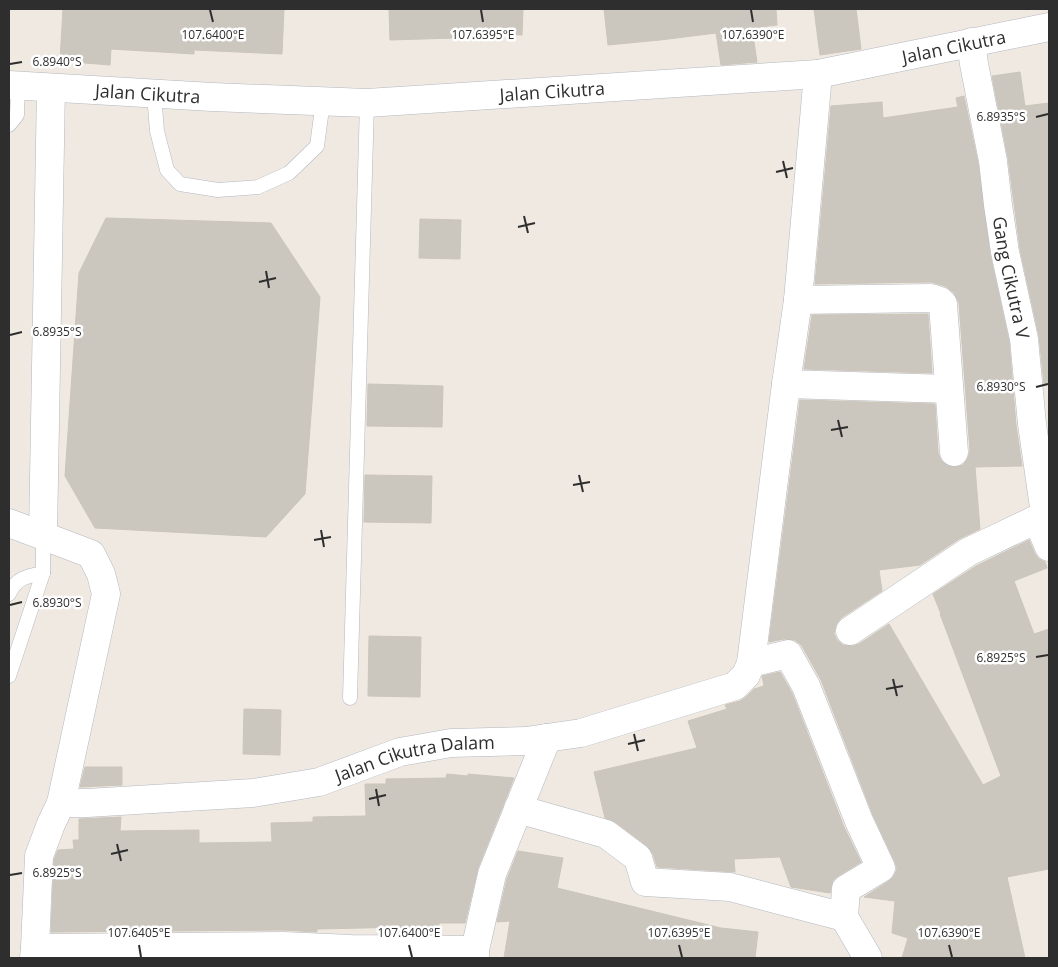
<svg xmlns="http://www.w3.org/2000/svg" width="1058" height="967" viewBox="0 0 1058 967" font-family="'Open Sans',sans-serif">
<rect width="100%" height="100%" fill="#efe9e1"/>
<g fill="#cbc7bf" stroke="#cbc5ba">
<polygon points="63,9 284,9 282,54 194,50 194,54 111,49 110,65 60,61"/>
<polygon points="389,9 523,9 522,35 453,32 454,38 390,40"/>
<polygon points="604,9 776,9 777,25 752,28 757,62 721,65 716,33 660,40 608,45"/>
<polygon points="814,9 856,9 861,49 820,55"/>
<polygon points="1020,72 1025,106 1049,103 1049,384 1044,384 1039,336 1020,249 1008,158 992,76"/>
<polygon points="964,96 978,163 990,254 1009,341 1016,425 1022,466 975,467 980,529 959,539 920,565 879,570 882,591 841,618 836,625 834,633 837,640 843,645 852,646 859,644 889,624 983,785 1001,776 940,614 941,614 933,594 976,566 1029,540 1035,554 1039,559 1045,562 1047,568 1014,581 1034,634 1049,629 1049,869 1007,877 1025,958 902,958 908,938 892,933 895,901 864,897 889,881 894,876 897,869 895,862 873,815 821,680 802,646 795,640 784,639 769,642 800,400 935,404 938,453 941,460 948,466 956,467 963,465 968,458 970,451 959,303 954,293 945,286 931,282 815,284 831,106 882,102 883,118 958,107 956,98"/>
<polygon points="106,218 271,223 320,297 305,494 266,537 95,528 65,476 79,273"/>
<polygon points="420,219 461,220 460,259 419,258"/>
<polygon points="928,314 932,373 804,369 812,315"/>
<polygon points="368,384 443,386 442,427 367,426"/>
<polygon points="365,475 432,476 431,523 364,522"/>
<polygon points="369,636 421,637 420,697 368,696"/>
<polygon points="780,672 792,693 844,827 861,862 838,876 833,880 830,893 791,887 780,857 734,859 735,872 657,867 653,854 647,846 615,822 605,818 594,772 697,748 688,721 727,709 725,705 740,701 746,697 754,689 764,686 762,676"/>
<polygon points="244,709 281,710 280,755 243,754"/>
<polygon points="85,767 122,767 122,785 80,787"/>
<polygon points="447,774 468,776 468,774 514,778 478,868 465,923 439,923 439,934 408,934 408,927 317,929 317,932 283,930 51,932 54,859 58,850 74,849 73,840 79,840 79,819 121,817 120,831 199,830 199,843 272,842 271,823 313,822 313,817 366,816 365,784 386,784 386,779 446,778"/>
<polygon points="518,851 563,858 557,888 721,928 758,932 755,958 504,958 510,921 497,922 507,879"/>
</g>
<g fill="none" stroke-linecap="round" stroke-linejoin="round">
<g stroke="#b4b7c1" stroke-width="15">
<g id="lane">
<polyline points="154,94 157,131 167,170 180,184 218,190 258,187 289,173 317,146 323,101"/>
<polyline points="9,125 17,115 18,86"/>
<path d="M9 594C16 578 27 576 43 573"/>
<polyline points="9,676 43,573 43,535"/>
<polyline points="350,698 367,103"/>
</g>
</g>
<g stroke="#b4b7c1" stroke-width="29">
<g id="street">
<path id="s1" d="M971 42 974 64 993 161 998 205 1005 252 1024 339 1032 424 1045 514"/>
<polyline points="798,300 931,298 940,301 943,304 954,452"/>
<polyline points="786,384 949,389"/>
<polyline points="1037,519 1049,547"/>
<polyline points="9,523 91,554 101,574 106,594 61,803 51,824 39,856 35,948 34,958"/>
<polyline points="43,535 51,88"/>
<polyline points="850,631 968,552 1037,519 1049,512"/>
<polyline points="751,663 788,654 806,686 859,821 881,868 846,889 844,917 868,958"/>
<path id="s2" d="M61 803H87L253 793 319 782 400 752 451 743 526 741 581 733 735 686 746 675 751 663 786 384 798 300 818 74"/>
<polyline points="518,809 606,834 638,858 645,882 730,887 844,917"/>
<polyline points="35,948 283,946 351,949 475,950"/>
<polyline points="475,958 475,950 492,874 547,738"/>
</g>
</g>
<g stroke="#b4b7c1" stroke-width="29">
<g id="secondary">
<path id="s3" d="M9 85 212 97 367 103 818 74 1049 27"/>
</g>
</g>
<use href="#lane" stroke="#fff" stroke-width="14"/>
<use href="#street" stroke="#fff" stroke-width="28"/>
<use href="#secondary" stroke="#fff" stroke-width="28"/>
</g>
<path fill="none" stroke="#2e2e2e" stroke-width="2" d="M210 10 213 22M481 10 483 22M751 10 753 22M10 64 22 62M1036 117 1048 114M783 161 787 178M776 172 793 168M524 216 528 233M518 227 535 223M266 271 269 288M259 282 276 278M10 335 22 332M1036 387 1048 384M838 420 842 437M831 430 848 427M579 475 583 492M573 485 590 482M321 530 324 547M314 540 331 537M10 605 22 602M1036 657 1048 655M893 679 897 696M886 689 903 686M634 734 638 751M628 744 645 740M376 789 379 806M369 799 386 795M117 844 121 861M111 854 128 850M10 875 22 873M139 945 141 957M409 945 412 957M679 945 682 957M949 945 952 957"/>
<g text-anchor="middle" dominant-baseline="central" stroke-width="5" stroke-linejoin="round" paint-order="stroke">
<g font-size="18" fill="#2e2e2e" stroke="#fff">
<text stroke="none"><textPath href="#s3" startOffset="949">Jalan Cikutra</textPath></text>
<text stroke="none"><textPath href="#s3" startOffset="544">Jalan Cikutra</textPath></text>
<text stroke="none"><textPath href="#s3" startOffset="139">Jalan Cikutra</textPath></text>
<text stroke="none"><textPath href="#s1" startOffset="239">Gang Cikutra V</textPath></text>
<text stroke="none"><textPath href="#s2" startOffset="359">Jalan Cikutra Dalam</textPath></text>
</g>
</g>
<g font-size="12" text-anchor="middle" fill="#2e2e2e" stroke="#fff" stroke-width="5" stroke-linejoin="round" paint-order="stroke">
<text x="213" y="39">107.6400°E</text>
<text x="483" y="39">107.6395°E</text>
<text x="753" y="39">107.6390°E</text>
<text x="57" y="66">6.8940°S</text>
<text x="1001" y="121">6.8935°S</text>
<text x="57" y="336">6.8935°S</text>
<text x="1001" y="391">6.8930°S</text>
<text x="57" y="607">6.8930°S</text>
<text x="1001" y="662">6.8925°S</text>
<text x="57" y="877">6.8925°S</text>
<text x="139" y="937">107.6405°E</text>
<text x="409" y="937">107.6400°E</text>
<text x="679" y="937">107.6395°E</text>
<text x="949" y="937">107.6390°E</text>
</g>
<rect width="1058" height="967" fill="none" stroke="#2e2e2e" stroke-width="20"/>
</svg>
